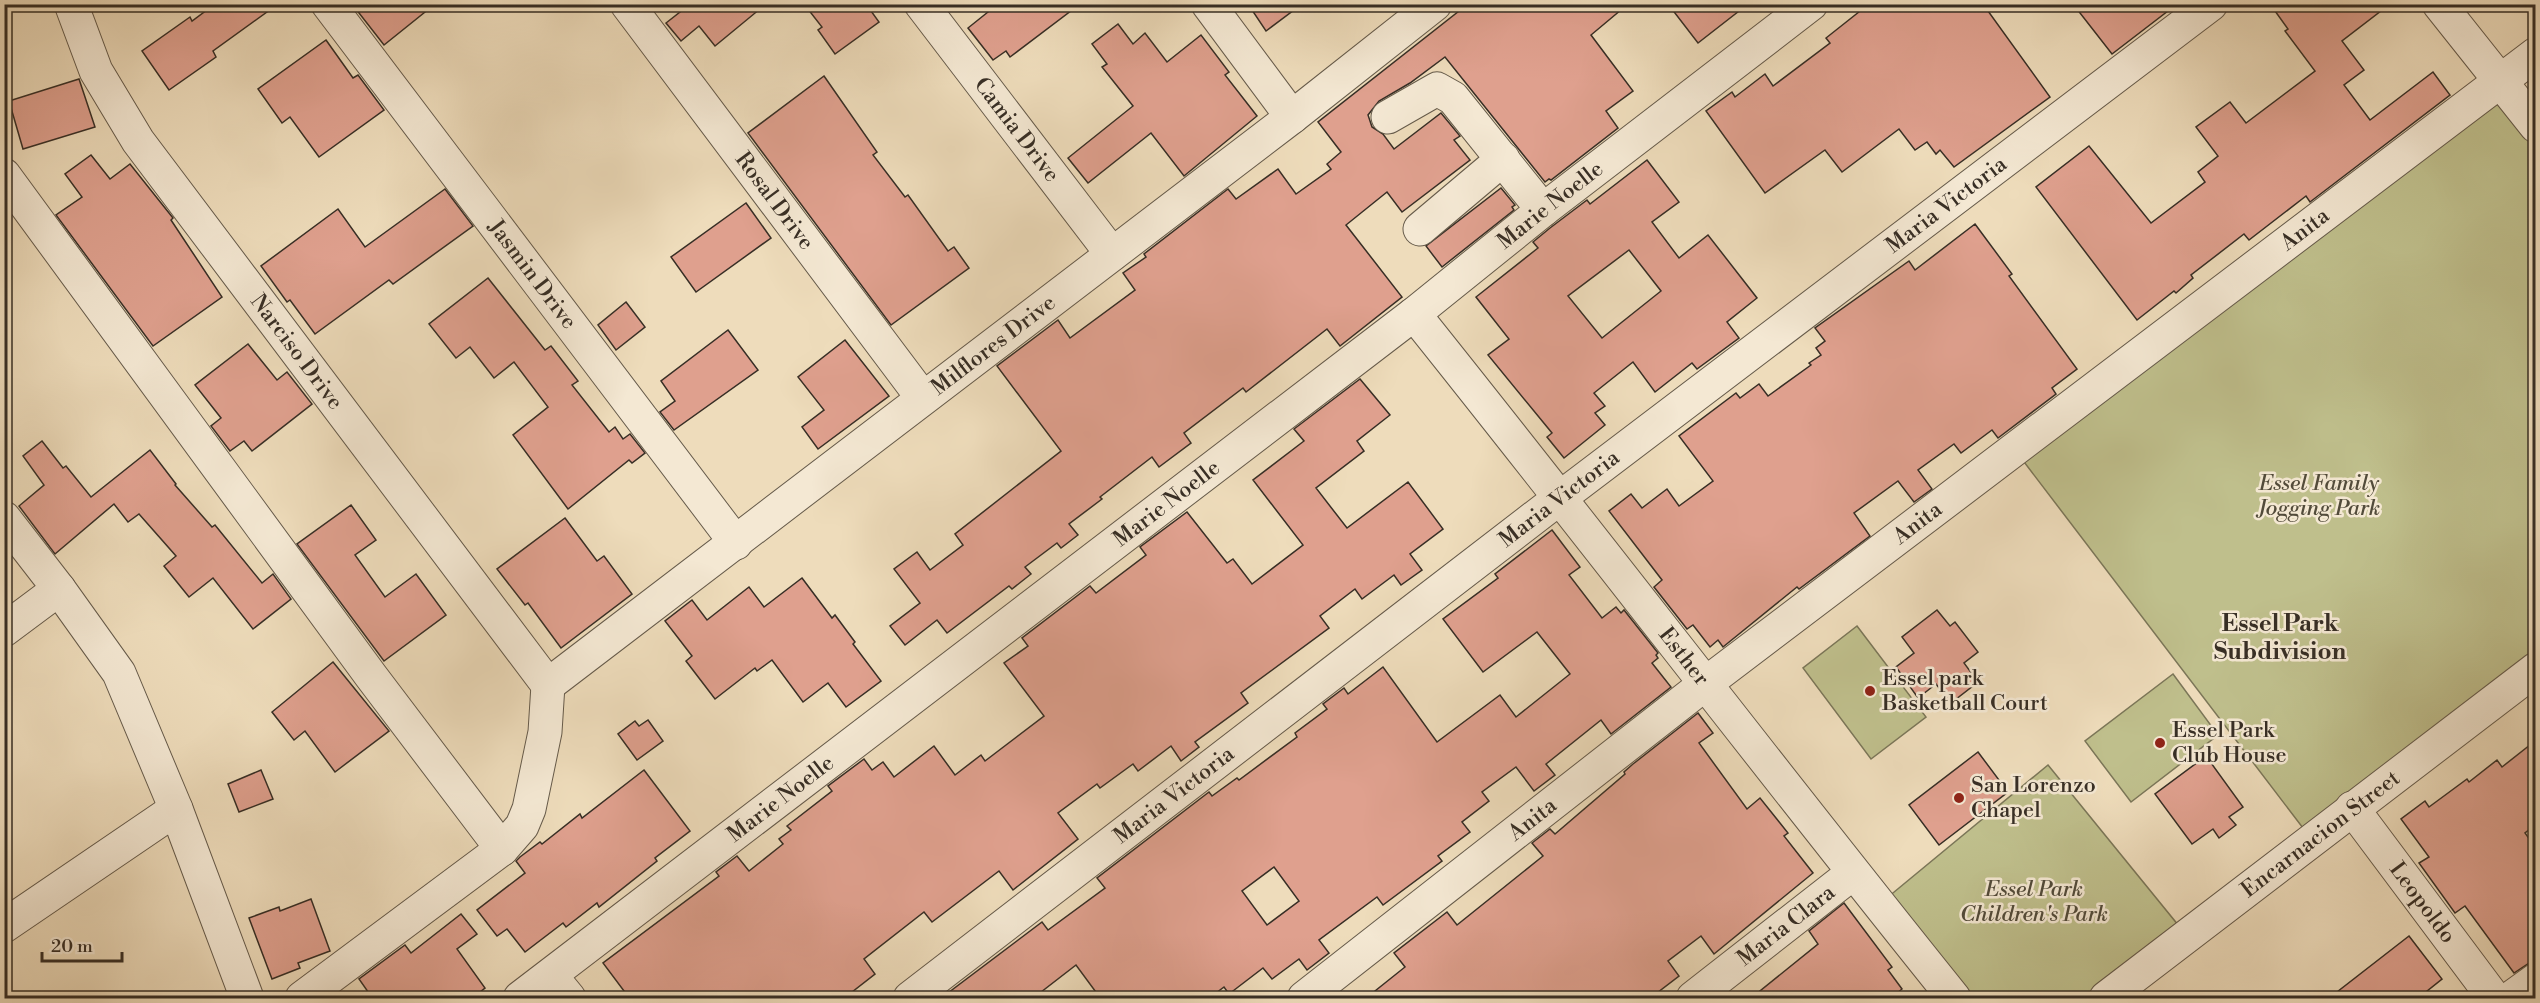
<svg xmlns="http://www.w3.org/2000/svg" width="2540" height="1003" viewBox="0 0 2540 1003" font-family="'Libre Bodoni',serif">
<rect width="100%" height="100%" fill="#eedcbb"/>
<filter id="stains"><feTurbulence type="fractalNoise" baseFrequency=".00333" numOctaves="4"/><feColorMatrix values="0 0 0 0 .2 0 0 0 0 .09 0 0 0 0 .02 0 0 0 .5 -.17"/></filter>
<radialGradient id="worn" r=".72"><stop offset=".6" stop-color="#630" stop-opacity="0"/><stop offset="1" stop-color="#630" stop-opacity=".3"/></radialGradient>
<g fill="#bfbf8c" stroke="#7b7658" stroke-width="1.5">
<polygon points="2498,90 2535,141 2535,658 2306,832 2018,454"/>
<polygon points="1857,626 1926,717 1871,759 1803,668"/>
<polygon points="2173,674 2218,735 2131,802 2085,741"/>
<polygon points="2048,765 2183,931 2097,998 1959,998 1882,902"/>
</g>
<g fill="#dfa08e" stroke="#372e25" stroke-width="1.5" fill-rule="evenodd">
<polygon points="215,4 278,4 213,51 216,57 169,90 142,51 190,17 192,21"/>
<polygon points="352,4 435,4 384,45"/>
<polygon points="682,4 766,4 715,46 699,26 681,41 666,23 685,8"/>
<polygon points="804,4 866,4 879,22 835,54 818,30 822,27"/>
<polygon points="998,4 1080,4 1010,57 1006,51 993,60 968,28"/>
<polygon points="1248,4 1302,4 1266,31"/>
<polygon points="1468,4 1628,4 1591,35 1633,91 1606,111 1618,128 1551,180 1549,179 1545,182 1445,57 1410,83 1379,101 1368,115 1372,127 1383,134 1394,149 1441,113 1460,136 1454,140 1470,160 1402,212 1387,192 1346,225 1402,297 1340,346 1327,329 1246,392 1243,388 1184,433 1191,443 1159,467 1152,457 1100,497 1102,499 1069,524 1078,535 1061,548 1057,543 1025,567 1031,574 1012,589 1009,586 947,633 937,620 905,645 890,626 920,603 894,569 917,552 930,570 963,545 955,534 1061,451 997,366 1058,320 1070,338 1135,290 1123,273 1146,257 1144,254 1228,189 1236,199 1278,169 1296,194 1331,169 1327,164 1341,152 1318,122"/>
<polygon points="1668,4 1748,4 1698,43"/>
<polygon points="1869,4 1983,4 2050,97 1954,167 1940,150 1936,154 1927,142 1915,150 1899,129 1842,172 1825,150 1765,193 1706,111 1732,92 1735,97 1765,74 1773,86 1830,43 1826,38"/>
<polygon points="2073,4 2177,4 2112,54"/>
<polygon points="2270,4 2390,4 2342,41 2364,70 2344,85 2370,120 2433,72 2450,95 2310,202 2306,196 2249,240 2244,234 2191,275 2193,278 2176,293 2174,291 2137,320 2036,187 2089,146 2151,223 2205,182 2198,172 2218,156 2196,127 2230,102 2246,123 2315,71 2285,31 2288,29"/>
<polygon points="1118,24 1133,44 1145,33 1167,62 1201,35 1229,72 1225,75 1257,116 1184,176 1151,133 1088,183 1068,158 1133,106 1102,67 1107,64 1092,44"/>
<polygon points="326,40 353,78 358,75 384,110 319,157 290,117 282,123 258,89"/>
<polygon points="824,76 877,152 873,155 905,197 908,195 948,251 954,247 969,268 891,325 748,133"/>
<polygon points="79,79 95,127 23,149 9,101"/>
<polygon points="91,155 110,179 130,164 173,218 171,220 222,297 153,346 56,215 82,197 65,174"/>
<path d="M1647 160 1679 202 1652 222 1679 258 1708 235 1757 298 1727 322 1739 338 1697 369 1692 363 1655 392 1633 362 1594 393 1605 406 1595 413 1605 425 1564 458 1547 437 1552 433 1488 355 1509 339 1476 297 1538 248 1533 242 1550 228 1587 200 1590 204ZM1629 250 1661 291 1602 338 1568 296Z"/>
<polygon points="1501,188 1515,205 1512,207 1514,210 1442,267 1426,246"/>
<polygon points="445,189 473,226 393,284 389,280 315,334 290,300 287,302 261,266 338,209 365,247"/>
<polygon points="746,203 771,238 696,292 671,257"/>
<polygon points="1975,224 2012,274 2009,276 2077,369 2052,388 2056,394 1998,438 1992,430 1961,453 1954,444 1918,470 1932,489 1914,502 1898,481 1854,513 1870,536 1799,589 1797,587 1723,647 1718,640 1710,647 1693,625 1687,629 1654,587 1662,580 1609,511 1631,494 1642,508 1667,489 1679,506 1713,481 1679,436 1736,393 1740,398 1759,384 1768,396 1811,365 1809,363 1821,355 1816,348 1825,341 1815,328 1909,261 1915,270"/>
<polygon points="488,278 545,350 551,346 578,381 572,385 609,432 615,427 623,439 630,434 645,453 632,463 629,460 568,509 513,435 548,407 514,362 494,378 470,347 456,358 429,324"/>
<polygon points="626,302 645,327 616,350 598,325"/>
<polygon points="728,330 758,370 674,430 660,412 675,401 661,381"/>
<polygon points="845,340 889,396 818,449 802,427 824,410 798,377"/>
<polygon points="248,344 277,380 287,372 312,404 252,451 244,441 230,451 211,426 221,418 195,385"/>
<polygon points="1360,379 1390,415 1357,441 1364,451 1316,488 1347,528 1408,482 1443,529 1410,554 1422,570 1401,585 1394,575 1362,599 1355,589 1320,616 1329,628 1241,693 1248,703 1195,742 1199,747 1181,761 1171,746 1138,771 1133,764 1100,788 1097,784 1058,813 1078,839 1013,890 999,871 932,922 924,912 864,959 875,974 843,999 630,999 603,963 719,876 716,872 737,856 749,871 783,844 779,839 791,830 787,826 832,791 828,786 864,759 872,770 883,762 894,777 934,746 955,775 981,755 985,761 1044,716 1004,663 1028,646 1022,638 1090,586 1096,593 1146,555 1140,547 1187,512 1227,563 1233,559 1252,584 1303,545 1253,480 1304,441 1294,429"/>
<polygon points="42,441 63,468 66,466 91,497 150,450 176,484 175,485 212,527 215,525 262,583 273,574 291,599 253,629 213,578 189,597 164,566 176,556 139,514 128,522 114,504 55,554 19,506 44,485 23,456"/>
<polygon points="351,505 376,540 355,555 385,597 416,574 446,615 384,661 297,544"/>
<polygon points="565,518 597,561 604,556 632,594 561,648 528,603 525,605 497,569"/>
<path d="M1552 530 1580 567 1569 575 1602 618 1616 607 1621 613 1624 610 1658 653 1656 655 1658 658 1652 663 1671 687 1611 734 1601 720 1546 764 1555 775 1534 791 1516 767 1482 792 1489 801 1462 822 1470 832 1438 856 1442 861 1383 905 1377 897 1319 940 1329 953 1307 970 1299 959 1272 979 1263 968 1229 994 1224 987 1208 999H1101L1076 965 1032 999H940L1042 922 1048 930 1105 888 1097 878 1209 792 1212 796 1237 778 1239 780 1297 737 1295 733 1327 709 1323 704 1344 688 1348 694 1383 667 1437 742 1500 695 1516 717 1570 674 1537 632 1483 672 1443 619 1498 578 1495 574ZM1274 867 1299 901 1267 925 1242 891Z"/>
<polygon points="802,578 832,618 835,615 855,642 853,644 881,681 846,707 828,683 803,702 772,660 757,671 755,668 715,699 686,661 692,656 665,621 692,600 707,620 749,587 764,607"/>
<polygon points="1937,610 1950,626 1955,622 1978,652 1964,663 1978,682 1951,703 1936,684 1918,698 1896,667 1914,653 1902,637"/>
<polygon points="333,662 389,731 335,772 305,731 294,740 272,712"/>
<polygon points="1698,713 1713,733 1699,743 1747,809 1760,798 1788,833 1784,836 1813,873 1714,954 1701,936 1668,961 1679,976 1649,999 1365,999 1405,967 1394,953 1447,912 1457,925 1543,856 1532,843 1550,829 1555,834 1625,774 1624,772 1633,764"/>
<polygon points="648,720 663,741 637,760 618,734 635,721 639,726"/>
<polygon points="2535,741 2535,825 2525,833 2535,847 2535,959 2514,973 2465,906 2455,913 2419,863 2429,857 2401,819 2425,801 2429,807 2467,779 2469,782 2497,760 2502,767"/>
<polygon points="1978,752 2008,792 1939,845 1909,805"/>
<polygon points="2206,756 2243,807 2229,817 2236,825 2219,838 2213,829 2192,844 2155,794"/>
<polygon points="261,770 273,799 239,812 228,784"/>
<polygon points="644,770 690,831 655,858 657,861 599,907 597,903 566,927 563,923 525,952 507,929 497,936 477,910 525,873 516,861 520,857 540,842 542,844 580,814 582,818"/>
<polygon points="311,899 330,951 298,963 300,968 272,979 249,918 279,907 280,911"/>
<polygon points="1844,903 1892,967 1888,970 1902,989 1890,999 1750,999 1818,944 1809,931"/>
<polygon points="461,914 477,934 457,949 485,988 471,999 373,999 359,979 405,945 411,953"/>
<polygon points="2409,936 2442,979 2417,999 2328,999"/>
</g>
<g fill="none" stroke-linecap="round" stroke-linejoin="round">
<g stroke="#655a4a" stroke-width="35">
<g id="minor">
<path id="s1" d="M71 4 96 71 138 141 548 685"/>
<path id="s2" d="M328 4 736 543"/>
<path id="s3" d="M627 4 922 397"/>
<path id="s4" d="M921 4 1112 254"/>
<polyline points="1208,4 1292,117"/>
<polyline points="2439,4 2536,126"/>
<polyline points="1388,117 1437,89 1453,98 1543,210"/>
<polyline points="4,175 371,676 502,849"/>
<polyline points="1420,229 1503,159"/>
<path id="s5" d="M1414 314C1596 541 1772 772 1954 998"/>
<polyline points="4,518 59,589 119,673 176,809 247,998"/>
<polyline points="4,630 59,589"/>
<path id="s6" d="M548 685 1292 117 1435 4"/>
<path id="s7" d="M2352 808 2494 998"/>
<polyline points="4,926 176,809"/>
<polyline points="551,976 569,998"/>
<polyline points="302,998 502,849 522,826 529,809 545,732 548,685"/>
<path id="s8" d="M520 998 1414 314 1543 210 1811 4"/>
<path id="s9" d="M910 998 1561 497 2211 4"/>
<path id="s10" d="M1304 998 1705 684 2536 54"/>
<path id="s11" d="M1693 998 1853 873"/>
<path id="s12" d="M2106 998 2536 669"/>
<polyline points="2511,998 2536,980"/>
</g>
</g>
<use href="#minor" stroke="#f4e8d3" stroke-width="33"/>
</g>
<g fill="#8f2418" stroke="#f4e8d3" stroke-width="2">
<circle cx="1870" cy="691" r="6"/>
<circle cx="2160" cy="743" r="6"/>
<circle cx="1959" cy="798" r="6"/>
</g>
<g text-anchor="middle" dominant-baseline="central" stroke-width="5" stroke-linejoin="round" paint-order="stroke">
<g font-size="22" fill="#372e25" stroke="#f4e8d3">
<text stroke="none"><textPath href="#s4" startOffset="158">Camia Drive</textPath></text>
<text stroke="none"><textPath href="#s3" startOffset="246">Rosal Drive</textPath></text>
<text stroke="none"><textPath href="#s8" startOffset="1300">Marie Noelle</textPath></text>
<text stroke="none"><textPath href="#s9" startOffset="1305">Maria Victoria</textPath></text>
<text stroke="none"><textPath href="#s10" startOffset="1262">Anita</textPath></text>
<text stroke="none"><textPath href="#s2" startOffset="339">Jasmin Drive</textPath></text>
<text stroke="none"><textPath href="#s6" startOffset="560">Milflores Drive</textPath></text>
<text stroke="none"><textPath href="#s1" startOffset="417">Narciso Drive</textPath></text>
<text stroke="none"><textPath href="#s9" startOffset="819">Maria Victoria</textPath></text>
<text stroke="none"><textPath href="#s8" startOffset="814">Marie Noelle</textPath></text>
<text stroke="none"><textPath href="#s10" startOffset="776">Anita</textPath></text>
<text stroke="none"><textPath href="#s5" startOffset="436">Esther</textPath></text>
<text stroke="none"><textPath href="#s9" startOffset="333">Maria Victoria</textPath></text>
<text stroke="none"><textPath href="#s8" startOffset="328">Marie Noelle</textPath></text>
<text stroke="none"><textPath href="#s10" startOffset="290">Anita</textPath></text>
<text stroke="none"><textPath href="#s12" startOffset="270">Encarnacion Street</textPath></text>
<text stroke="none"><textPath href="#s7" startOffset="118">Leopoldo</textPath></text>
<text stroke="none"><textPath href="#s11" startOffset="118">Maria Clara</textPath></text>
</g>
<g font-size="22" font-style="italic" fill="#524b3a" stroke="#f4e8d3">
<text x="2319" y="483">Essel Family<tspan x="2319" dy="25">Jogging Park</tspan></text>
<text x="2034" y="889">Essel Park<tspan x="2034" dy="25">Children's Park</tspan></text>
</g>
<g font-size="22" fill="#372e25" stroke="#f4e8d3" text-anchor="start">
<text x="1882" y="678">Essel park<tspan x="1882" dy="25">Basketball Court</tspan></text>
<text x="2172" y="730">Essel Park<tspan x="2172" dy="25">Club House</tspan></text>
<text x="1971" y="785">San Lorenzo<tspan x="1971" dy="25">Chapel</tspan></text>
</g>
<g font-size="24" font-weight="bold" fill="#372e25" stroke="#f4e8d3">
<text x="2280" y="624">Essel Park<tspan x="2280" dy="28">Subdivision</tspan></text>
</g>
</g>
<rect width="2540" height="1003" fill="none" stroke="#eedcbb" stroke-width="24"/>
<rect x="6" y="6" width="2528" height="991" fill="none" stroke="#372e25" stroke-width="3"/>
<rect x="12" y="12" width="2516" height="979" fill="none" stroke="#372e25" stroke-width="1.5"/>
<path d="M42 952v9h80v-9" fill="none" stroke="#372e25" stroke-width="3"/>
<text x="51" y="952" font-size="18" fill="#372e25" stroke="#f4e8d3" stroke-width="4.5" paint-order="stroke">20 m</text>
<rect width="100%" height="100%" filter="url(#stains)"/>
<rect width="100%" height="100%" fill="url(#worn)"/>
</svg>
